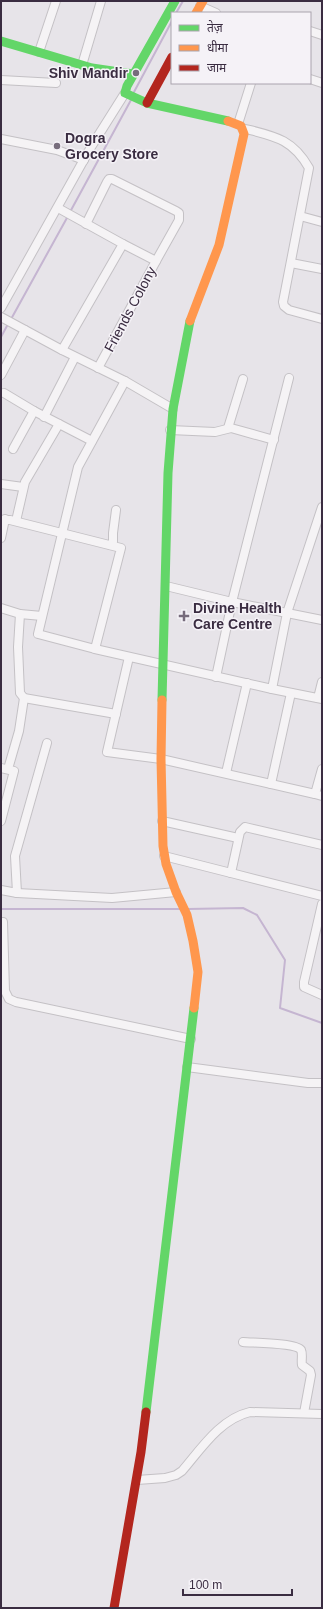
<svg xmlns="http://www.w3.org/2000/svg" width="323" height="1609" viewBox="0 0 323 1609" font-family="Arial,'Noto Sans Devanagari',sans-serif">
<rect width="100%" height="100%" fill="#e7e4e9"/>
<g fill="none" stroke-linecap="round" stroke-linejoin="round">
<g stroke="#c5b5d1" stroke-width="2">
<polyline points="176,13 183,1"/>
<polyline points="134,92 172,21"/>
<polyline points="70,212 131,100"/>
<polyline points="10,321 68,216"/>
<polyline points="1,337 8,324"/>
<polyline points="1,909 180,909"/>
<polyline points="188,909 243,908 257,915 285,960 280,1008 322,1023"/>
</g>
<g stroke="#c4c1c5" stroke-width="10">
<g id="street">
<polyline points="200,6 216,13"/>
<polyline points="310,31 322,35"/>
<polyline points="39,52 56,1"/>
<polyline points="82,65 101,1"/>
<polyline points="310,79 322,83"/>
<polyline points="1,80 56,83"/>
<polyline points="238,124 251,83"/>
<path d="M242 128C273 136 292 138 309 168L283 302 284 306 289 310 322 319"/>
<polyline points="1,139 57,150 84,160"/>
<polyline points="58,208 123,244 62,350"/>
<polyline points="300,216 322,222"/>
<polyline points="86,224 107,182 109,179 112,179 176,211 179,213 179,220 156,261"/>
<polyline points="291,263 322,269"/>
<polyline points="1,308 91,147 125,93"/>
<polyline points="1,317 62,350 125,381 173,409"/>
<polyline points="98,368 156,261 123,244"/>
<polyline points="1,375 25,330"/>
<polyline points="4,393 34,411 92,441"/>
<polyline points="44,417 75,357"/>
<polyline points="228,428 243,379"/>
<polyline points="170,430 215,432 231,428 274,440"/>
<polyline points="13,449 34,411"/>
<polyline points="1,484 23,487"/>
<polyline points="1,520 10,520 121,548 95,649 272,689 287,613 322,507"/>
<polyline points="16,521 25,482 59,424"/>
<polyline points="1,538 5,519"/>
<polyline points="110,545 113,542 113,533 116,510"/>
<polyline points="166,586 232,602 322,620"/>
<polyline points="1,608 20,614 42,616"/>
<polyline points="20,614 18,647 20,693 24,698"/>
<polyline points="95,649 38,634 78,467 125,381"/>
<polyline points="129,657 107,752 161,759 315,794"/>
<polyline points="216,677 232,602 289,378"/>
<polyline points="272,689 322,699"/>
<polyline points="318,698 322,682"/>
<polyline points="1,768 14,771 1,821"/>
<polyline points="8,769 19,731 24,698 116,714"/>
<polyline points="322,769 315,794 322,796"/>
<polyline points="226,773 247,683"/>
<polyline points="271,784 291,693"/>
<polyline points="162,821 238,838"/>
<polyline points="322,845 245,827 240,832 231,873 322,896"/>
<polyline points="164,856 231,873"/>
<polyline points="1,890 17,893 112,898 176,892"/>
<polyline points="17,893 15,856 47,743"/>
<polyline points="322,904 304,982 304,987 322,995"/>
<polyline points="3,922 5,991 9,999 16,1002 191,1039"/>
<polyline points="187,1067 308,1083 322,1083"/>
<path d="M243 1342C253 1343 296 1343 301 1350 303 1354 301 1361 302 1365L310 1371 311 1375 304 1413"/>
<path d="M137 1480 165 1478 176 1475 182 1471C201 1449 220 1419 250 1412L322 1414"/>
</g>
</g>
<use href="#street" stroke="#f5f3f5" stroke-width="8"/>
<g stroke="#63d668" stroke-width="9">
<polyline points="175,1 127,86 125,93 147,103 228,121"/>
<polyline points="1,41 92,68 133,74"/>
<polyline points="162,700 168,473 173,409 190,321"/>
<polyline points="146,1412 194,1008"/>
</g>
<g stroke="#ff974d" stroke-width="9">
<polyline points="196,13 203,1"/>
<polyline points="190,321 219,245 244,134 241,126 228,121"/>
<polyline points="162,700 161,759 163,846 166,864 176,892 187,915 193,941 198,972 194,1008"/>
</g>
<g stroke="#b3261e" stroke-width="9">
<polyline points="147,103 172,57"/>
<polyline points="114,1608 141,1452 146,1412"/>
</g>
</g>
<g fill="#776c7c" stroke="#f5f2f7" stroke-width="1.5">
<circle cx="136" cy="73" r="4"/>
<circle cx="57" cy="146" r="4"/>
<path d="M182 610h4v4h4v4h-4v4h-4v-4h-4v-4h4z"/>
</g>
<g text-anchor="middle" dominant-baseline="central" stroke-width="3" stroke-linejoin="round" paint-order="stroke">
<g font-size="14" font-weight="bold" fill="#3a2c41" stroke="#f5f2f7" text-anchor="start">
<text x="128" y="73" text-anchor="end">Shiv Mandir</text>
<text x="65" y="138">Dogra<tspan x="65" dy="16">Grocery Store</tspan></text>
<text x="193" y="608">Divine Health<tspan x="193" dy="16">Care Centre</tspan></text>
</g>
<g font-size="14" fill="#3a2c41" stroke="#f5f2f7">
<text transform="translate(130 309) rotate(-62)">Friends Colony</text>
</g>
</g>
<rect width="323" height="1609" fill="none" stroke="#3a2c41" stroke-width="4"/>
<rect x="171" y="12" width="140" height="72" fill="#f5f2f7" stroke="#aaa3ae"/>
<rect x="179" y="25" width="20" height="6" fill="#63d668" stroke="#aaa3ae"/>
<text x="207" y="32" font-size="12" fill="#3a2c41">तेज़</text>
<rect x="179" y="45" width="20" height="6" fill="#ff974d" stroke="#aaa3ae"/>
<text x="207" y="52" font-size="12" fill="#3a2c41">धीमा</text>
<rect x="179" y="65" width="20" height="6" fill="#b3261e" stroke="#aaa3ae"/>
<text x="207" y="72" font-size="12" fill="#3a2c41">जाम</text>
<path d="M183 1589v6h109v-6" fill="none" stroke="#3a2c41" stroke-width="2"/>
<text x="189" y="1589" font-size="12" fill="#3a2c41" stroke="#f5f2f7" stroke-width="3" paint-order="stroke">100 m</text>
</svg>
